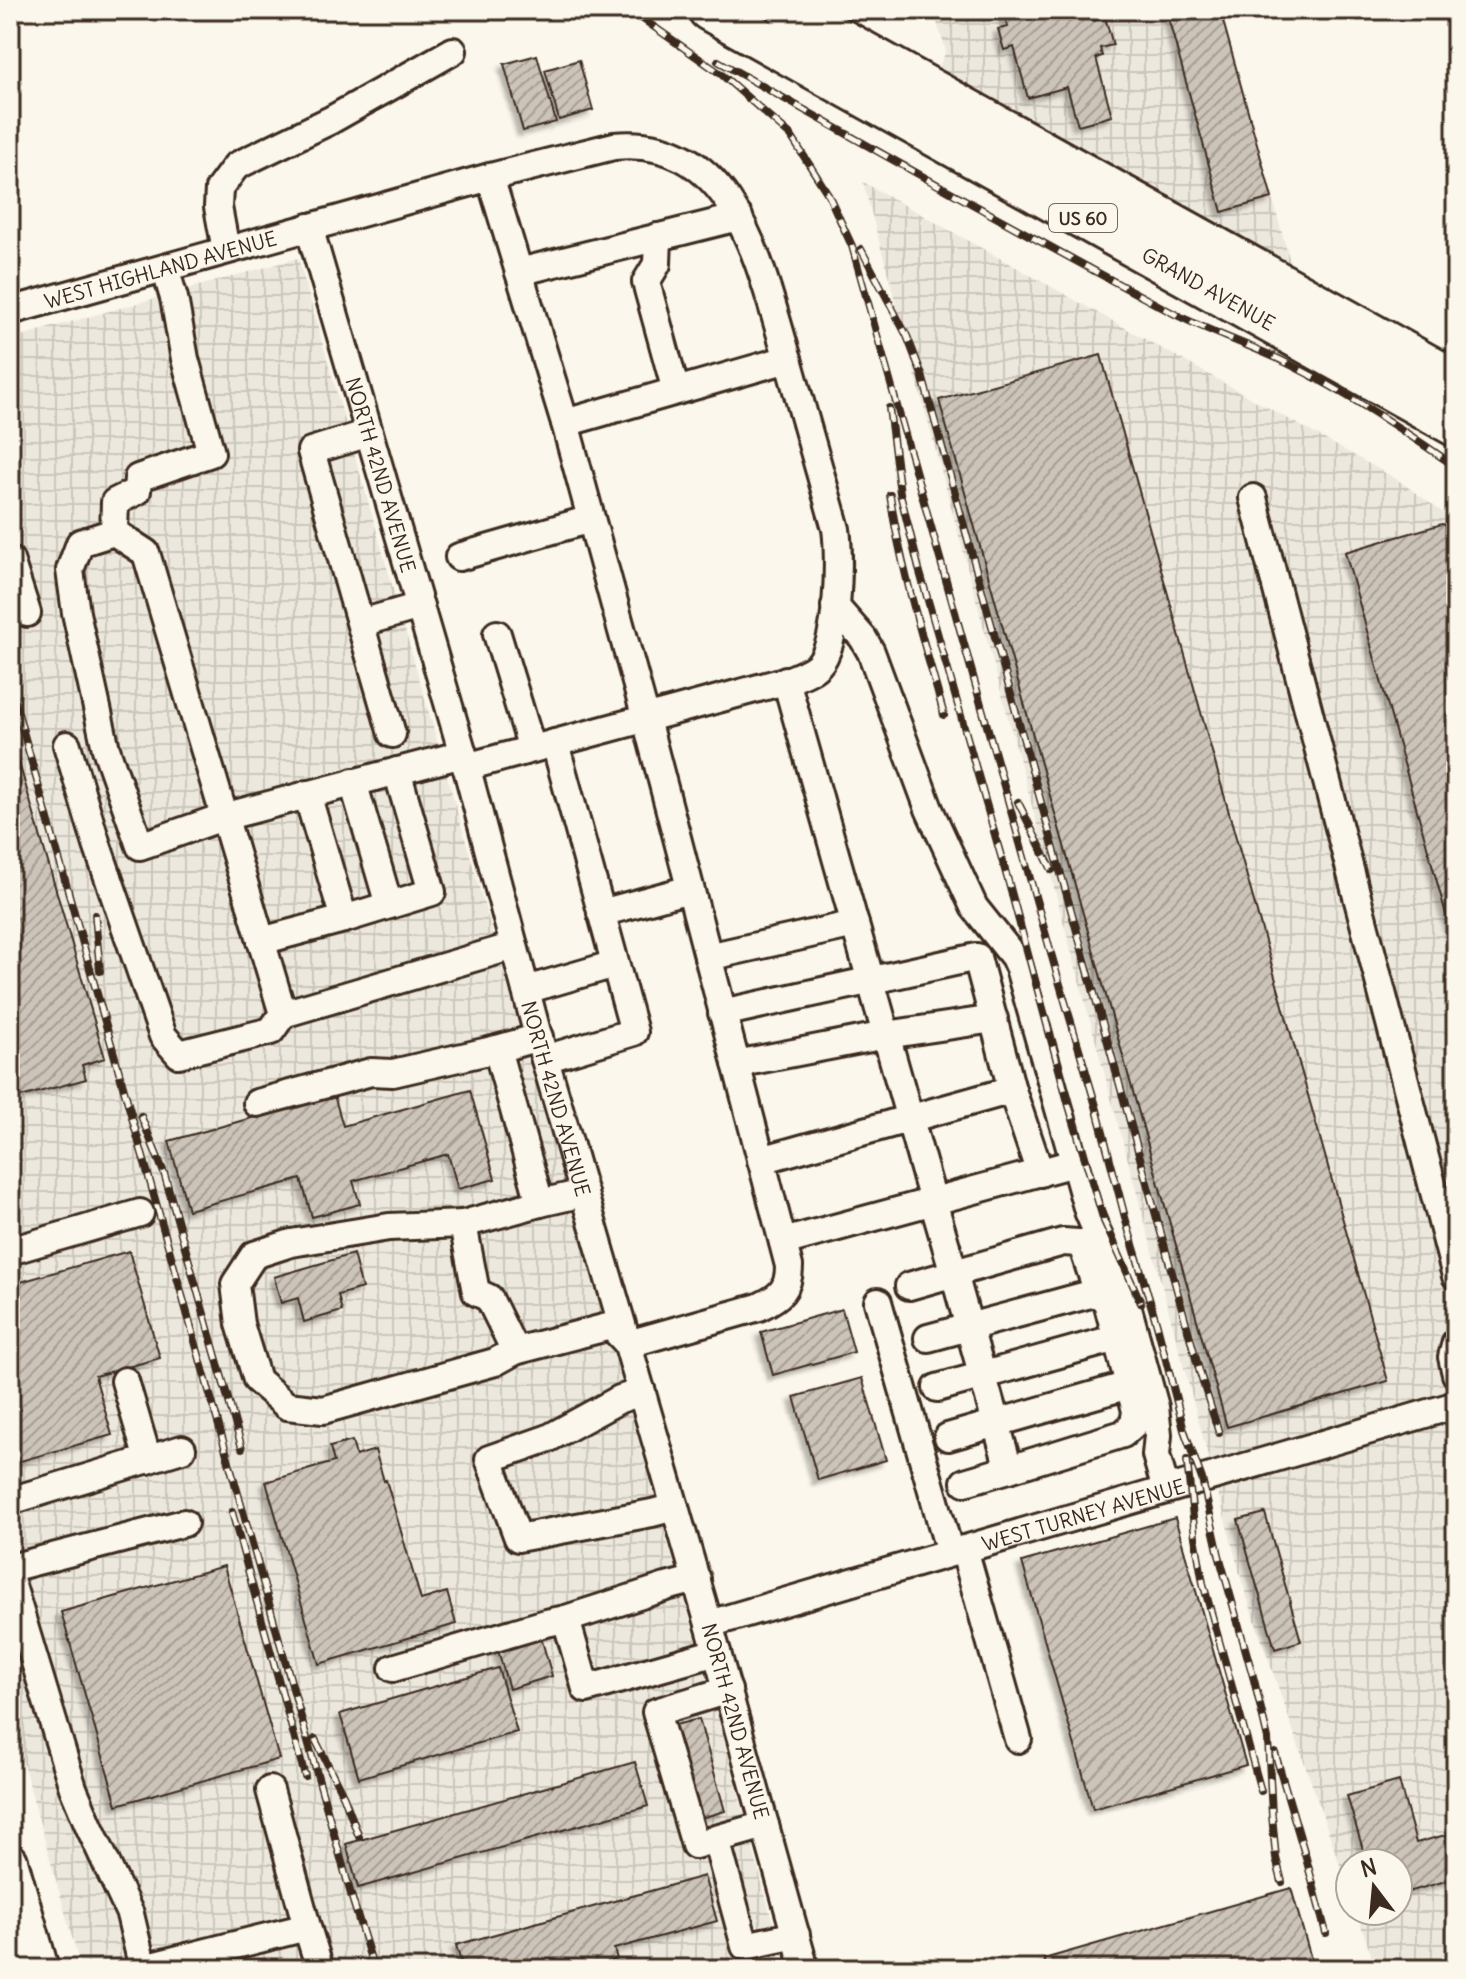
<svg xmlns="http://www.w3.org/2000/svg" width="1466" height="1979" viewBox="0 0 1466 1979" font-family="Delius,sans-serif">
<defs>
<pattern id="industrial-grid" width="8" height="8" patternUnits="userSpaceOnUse" patternTransform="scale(2)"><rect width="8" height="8" fill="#ede8dd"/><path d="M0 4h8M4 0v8" fill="none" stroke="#ccc7bd"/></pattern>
<pattern id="building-hatch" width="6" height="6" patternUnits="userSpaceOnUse" patternTransform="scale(2)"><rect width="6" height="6" fill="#ccc4b9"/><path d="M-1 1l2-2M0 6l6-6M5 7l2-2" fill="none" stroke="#a79f96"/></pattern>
<filter id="shadow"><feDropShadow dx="-5" dy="5" stdDeviation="2" flood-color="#0004"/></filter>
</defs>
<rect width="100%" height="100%" fill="#fbf7ec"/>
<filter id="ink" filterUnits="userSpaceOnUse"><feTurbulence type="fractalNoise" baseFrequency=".0125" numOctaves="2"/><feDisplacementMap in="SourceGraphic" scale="16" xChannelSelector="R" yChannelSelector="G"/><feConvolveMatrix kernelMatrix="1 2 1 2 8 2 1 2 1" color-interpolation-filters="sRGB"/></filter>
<g filter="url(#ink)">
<g fill="url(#industrial-grid)">
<polygon points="933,10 1220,10 1291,265 1289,271 935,76 946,51"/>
<polygon points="863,182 1398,480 1456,522 1456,1969 1376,1969 1356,1911 1398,1911 1398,1863 1350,1863 1350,1894 1244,1589"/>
<polygon points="298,258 715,1706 785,1969 81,1969 10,1717 10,339"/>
</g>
<g fill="url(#building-hatch)" stroke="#3b2a1e" stroke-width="2" filter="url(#shadow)">
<polygon points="1003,10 1091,10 1094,21 1105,17 1113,45 1100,48 1102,56 1096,58 1112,116 1078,125 1067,87 1028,98 1014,47 1004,50 998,29 1008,27"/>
<polygon points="1166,10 1220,10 1272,198 1222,212"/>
<polygon points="537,55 556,122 523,131 504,64"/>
<polygon points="579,60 593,110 559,120 545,70"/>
<polygon points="1101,355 1388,1381 1227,1427 939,400"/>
<polygon points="1442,524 1456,529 1456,950 1345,552"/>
<polygon points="10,732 105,1058 82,1065 86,1079 10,1100"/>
<polygon points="470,1090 495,1179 458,1189 448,1154 353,1181 360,1204 312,1217 301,1179 188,1210 169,1141 334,1095 343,1126"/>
<polygon points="129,1251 160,1358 95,1376 112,1435 10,1464 10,1285"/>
<polygon points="353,1254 362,1288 338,1295 342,1311 304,1322 298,1298 281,1303 274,1277"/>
<polygon points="842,1309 854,1352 773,1375 761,1332"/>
<polygon points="862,1378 886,1460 818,1480 794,1397"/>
<polygon points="352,1441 356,1456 375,1450 384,1481 386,1480 421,1600 447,1592 456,1624 319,1664 266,1482 334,1462 330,1447"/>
<polygon points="1265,1513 1301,1641 1275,1649 1238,1520"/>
<polygon points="1175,1518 1246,1765 1093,1809 1022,1562"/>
<polygon points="224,1566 279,1759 117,1805 61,1612"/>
<polygon points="541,1637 552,1676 509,1689 498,1650"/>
<polygon points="498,1668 517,1732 359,1778 340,1714"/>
<polygon points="699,1719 725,1811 697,1819 671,1726"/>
<polygon points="635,1762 648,1806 358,1888 346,1844"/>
<polygon points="1399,1781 1416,1843 1456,1832 1456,1878 1398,1895 1398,1863 1367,1863 1347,1796"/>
<polygon points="704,1876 717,1921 614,1949 617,1959 583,1969 463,1969 456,1945"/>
<polygon points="1291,1888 1314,1969 1047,1969 1044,1959"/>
</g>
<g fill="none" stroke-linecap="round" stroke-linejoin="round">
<g stroke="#3b2a1e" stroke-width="32">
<g id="minor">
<path d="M490 177 614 146C737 134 760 269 788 359"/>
<path id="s1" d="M309 227 463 754 537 1032 709 1624 805 1969"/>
<polyline points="658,237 657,264 646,282 676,391"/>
<polyline points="226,250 218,207 219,189 236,166 331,120 453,51"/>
<polyline points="519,272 739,217"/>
<path id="s2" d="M10 311 490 177 565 423 788 359 836 529C840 557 839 643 819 664 813 671 801 675 792 679L466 767"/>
<polyline points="369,433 311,451 392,734"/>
<polyline points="1253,498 1456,1276"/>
<polyline points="114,532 80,543 70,570 76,613 106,749 140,846 223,817 463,754"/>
<polyline points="459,557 591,519"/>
<polyline points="10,560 27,613"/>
<polyline points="835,606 863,638 871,652 929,809 974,907 1014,957 1019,968 1088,1211 1127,1305 1155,1407 1158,1435 1156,1455 1166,1490"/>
<polyline points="361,623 420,606"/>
<polyline points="497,634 532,749"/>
<path d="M786 680 933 1201C959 1290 984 1379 1009 1469L1123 1434 1134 1424 1136 1411 1107 1302 1098 1293 1084 1251 1078 1243 1063 1242 909 1286"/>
<polyline points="67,745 97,845 163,1036 179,1054 271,1031 283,1014 146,553 114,532 115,502 137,491 138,478 211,453 185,359 174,298 165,268"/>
<polyline points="353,782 389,905"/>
<polyline points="307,794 344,919"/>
<polyline points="601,913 690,889"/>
<polyline points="261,941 344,919 432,892 397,771"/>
<polyline points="708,957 855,924"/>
<polyline points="526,990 615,964"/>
<polyline points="722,1013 977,957 1012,1090 761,1160"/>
<polyline points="283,1014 514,946"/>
<polyline points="539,1037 497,1049 540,1203 584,1193"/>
<polyline points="545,1059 634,1032 555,743"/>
<polyline points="736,1064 886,1035 994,1019"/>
<polyline points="1012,1090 1040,1173"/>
<polyline points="257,1103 371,1072 393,1073 497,1049"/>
<path d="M540 1203 463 1224 476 1292 489 1298 515 1351 611 1326 628 1344 759 1307C780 1297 789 1290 789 1266L646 719 565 423"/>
<polyline points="463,1224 389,1227 291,1243 254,1255 235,1284 240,1324 257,1380 287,1406 323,1410 495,1362 515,1351"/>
<polyline points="783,1242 1074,1163"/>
<polyline points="10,1251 140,1213"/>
<polyline points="878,1302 950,1553"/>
<polyline points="928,1338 1098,1292"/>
<polyline points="1456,1342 1452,1357 1456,1374"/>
<polyline points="125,1381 148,1460"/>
<polyline points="937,1388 1117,1338"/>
<polyline points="642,1392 620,1399 549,1438 489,1459 518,1538 652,1513 675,1507"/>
<polyline points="948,1437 1129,1385"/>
<polyline points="965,1482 1009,1469"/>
<polyline points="10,1501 182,1449"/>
<polyline points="964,1549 1018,1739"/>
<polyline points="10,1568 184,1523"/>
<polyline points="10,1579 73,1788 89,1826 130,1914 143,1969"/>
<polyline points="697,1579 666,1587 566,1619 586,1689 717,1652"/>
<path id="s3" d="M709 1624 1456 1405"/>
<polyline points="393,1668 546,1623 566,1619"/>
<polyline points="728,1690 656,1712 695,1845 765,1825"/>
<polyline points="270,1790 307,1927"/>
<polyline points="716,1839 745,1946 796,1935"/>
<polyline points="143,1968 307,1927 320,1969"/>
</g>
</g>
<g stroke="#3b2a1e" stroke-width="40">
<polyline id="major" points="10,1861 41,1969"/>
</g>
<g stroke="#3b2a1e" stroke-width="46">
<g id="highway">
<path id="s4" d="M709 10 1456 426"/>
<polyline points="788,10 1456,381"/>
</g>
</g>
<use href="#minor" stroke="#fbf7ec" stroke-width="26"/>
<use href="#major" stroke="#fbf7ec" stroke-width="34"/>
<use href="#highway" stroke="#fbf7ec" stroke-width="40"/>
<g stroke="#3b2a1e" stroke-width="8">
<g id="rail">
<polyline points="630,10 721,74 791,136 828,194 852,246 1056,971 1096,1106 1126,1221 1157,1325 1184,1430 1202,1479 1219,1555 1254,1680 1268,1739 1272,1815 1276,1858 1282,1882"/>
<path d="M718 61C867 146 1017 230 1169 311 1208 332 1252 345 1291 365 1349 394 1403 430 1456 467"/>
<polyline points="861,249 907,336 922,375 1200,1373 1219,1433"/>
<polyline points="889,408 900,493 919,569 1009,884 1069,1106 1104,1221 1141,1303"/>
<path d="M890 495C901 570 924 642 944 715"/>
<polyline points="10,685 352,1898 374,1969"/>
<polyline points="1018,802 1052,870"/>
<polyline points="95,915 100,971"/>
<polyline points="141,1116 164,1173 242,1448"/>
<polyline points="1187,1460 1195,1537 1203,1583 1261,1791"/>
<polyline points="232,1512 305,1776"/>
<polyline points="315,1739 344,1797 359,1837"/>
<polyline points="1275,1753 1306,1858 1326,1933"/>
</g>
</g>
<use href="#rail" stroke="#fbf7ec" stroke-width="5" stroke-dasharray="15" stroke-linecap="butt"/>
</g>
</g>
<g text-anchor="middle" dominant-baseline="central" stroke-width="8" stroke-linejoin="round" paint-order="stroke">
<rect fill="#fbf7ec" stroke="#75685c" stroke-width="2" x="1049" y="204" width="68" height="28" rx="6"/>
<g font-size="18" font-weight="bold" fill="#3b2a1e">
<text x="1083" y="218">US 60</text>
</g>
<g font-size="20" fill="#3b2a1e" stroke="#fbf7ec">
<text stroke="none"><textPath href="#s2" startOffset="156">WEST HIGHLAND AVENUE</textPath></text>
<text stroke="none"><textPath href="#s4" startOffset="572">GRAND AVENUE</textPath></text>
<text stroke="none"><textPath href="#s1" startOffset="258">NORTH 42ND AVENUE</textPath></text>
<text stroke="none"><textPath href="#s1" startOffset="906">NORTH 42ND AVENUE</textPath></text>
<text stroke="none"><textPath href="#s3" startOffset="390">WEST TURNEY AVENUE</textPath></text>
<text stroke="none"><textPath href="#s1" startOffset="1554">NORTH 42ND AVENUE</textPath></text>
</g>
</g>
<rect width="1466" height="1979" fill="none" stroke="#fbf7ec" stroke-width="40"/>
<rect x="20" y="20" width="1426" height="1939" fill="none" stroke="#3b2a1e" stroke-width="3" filter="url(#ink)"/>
<g transform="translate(1374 1887) rotate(344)"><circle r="38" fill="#fbf7ec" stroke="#aea59a" stroke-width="2"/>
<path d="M0-6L14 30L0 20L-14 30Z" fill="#3b2a1e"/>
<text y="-12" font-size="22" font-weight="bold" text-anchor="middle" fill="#3b2a1e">N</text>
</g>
</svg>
